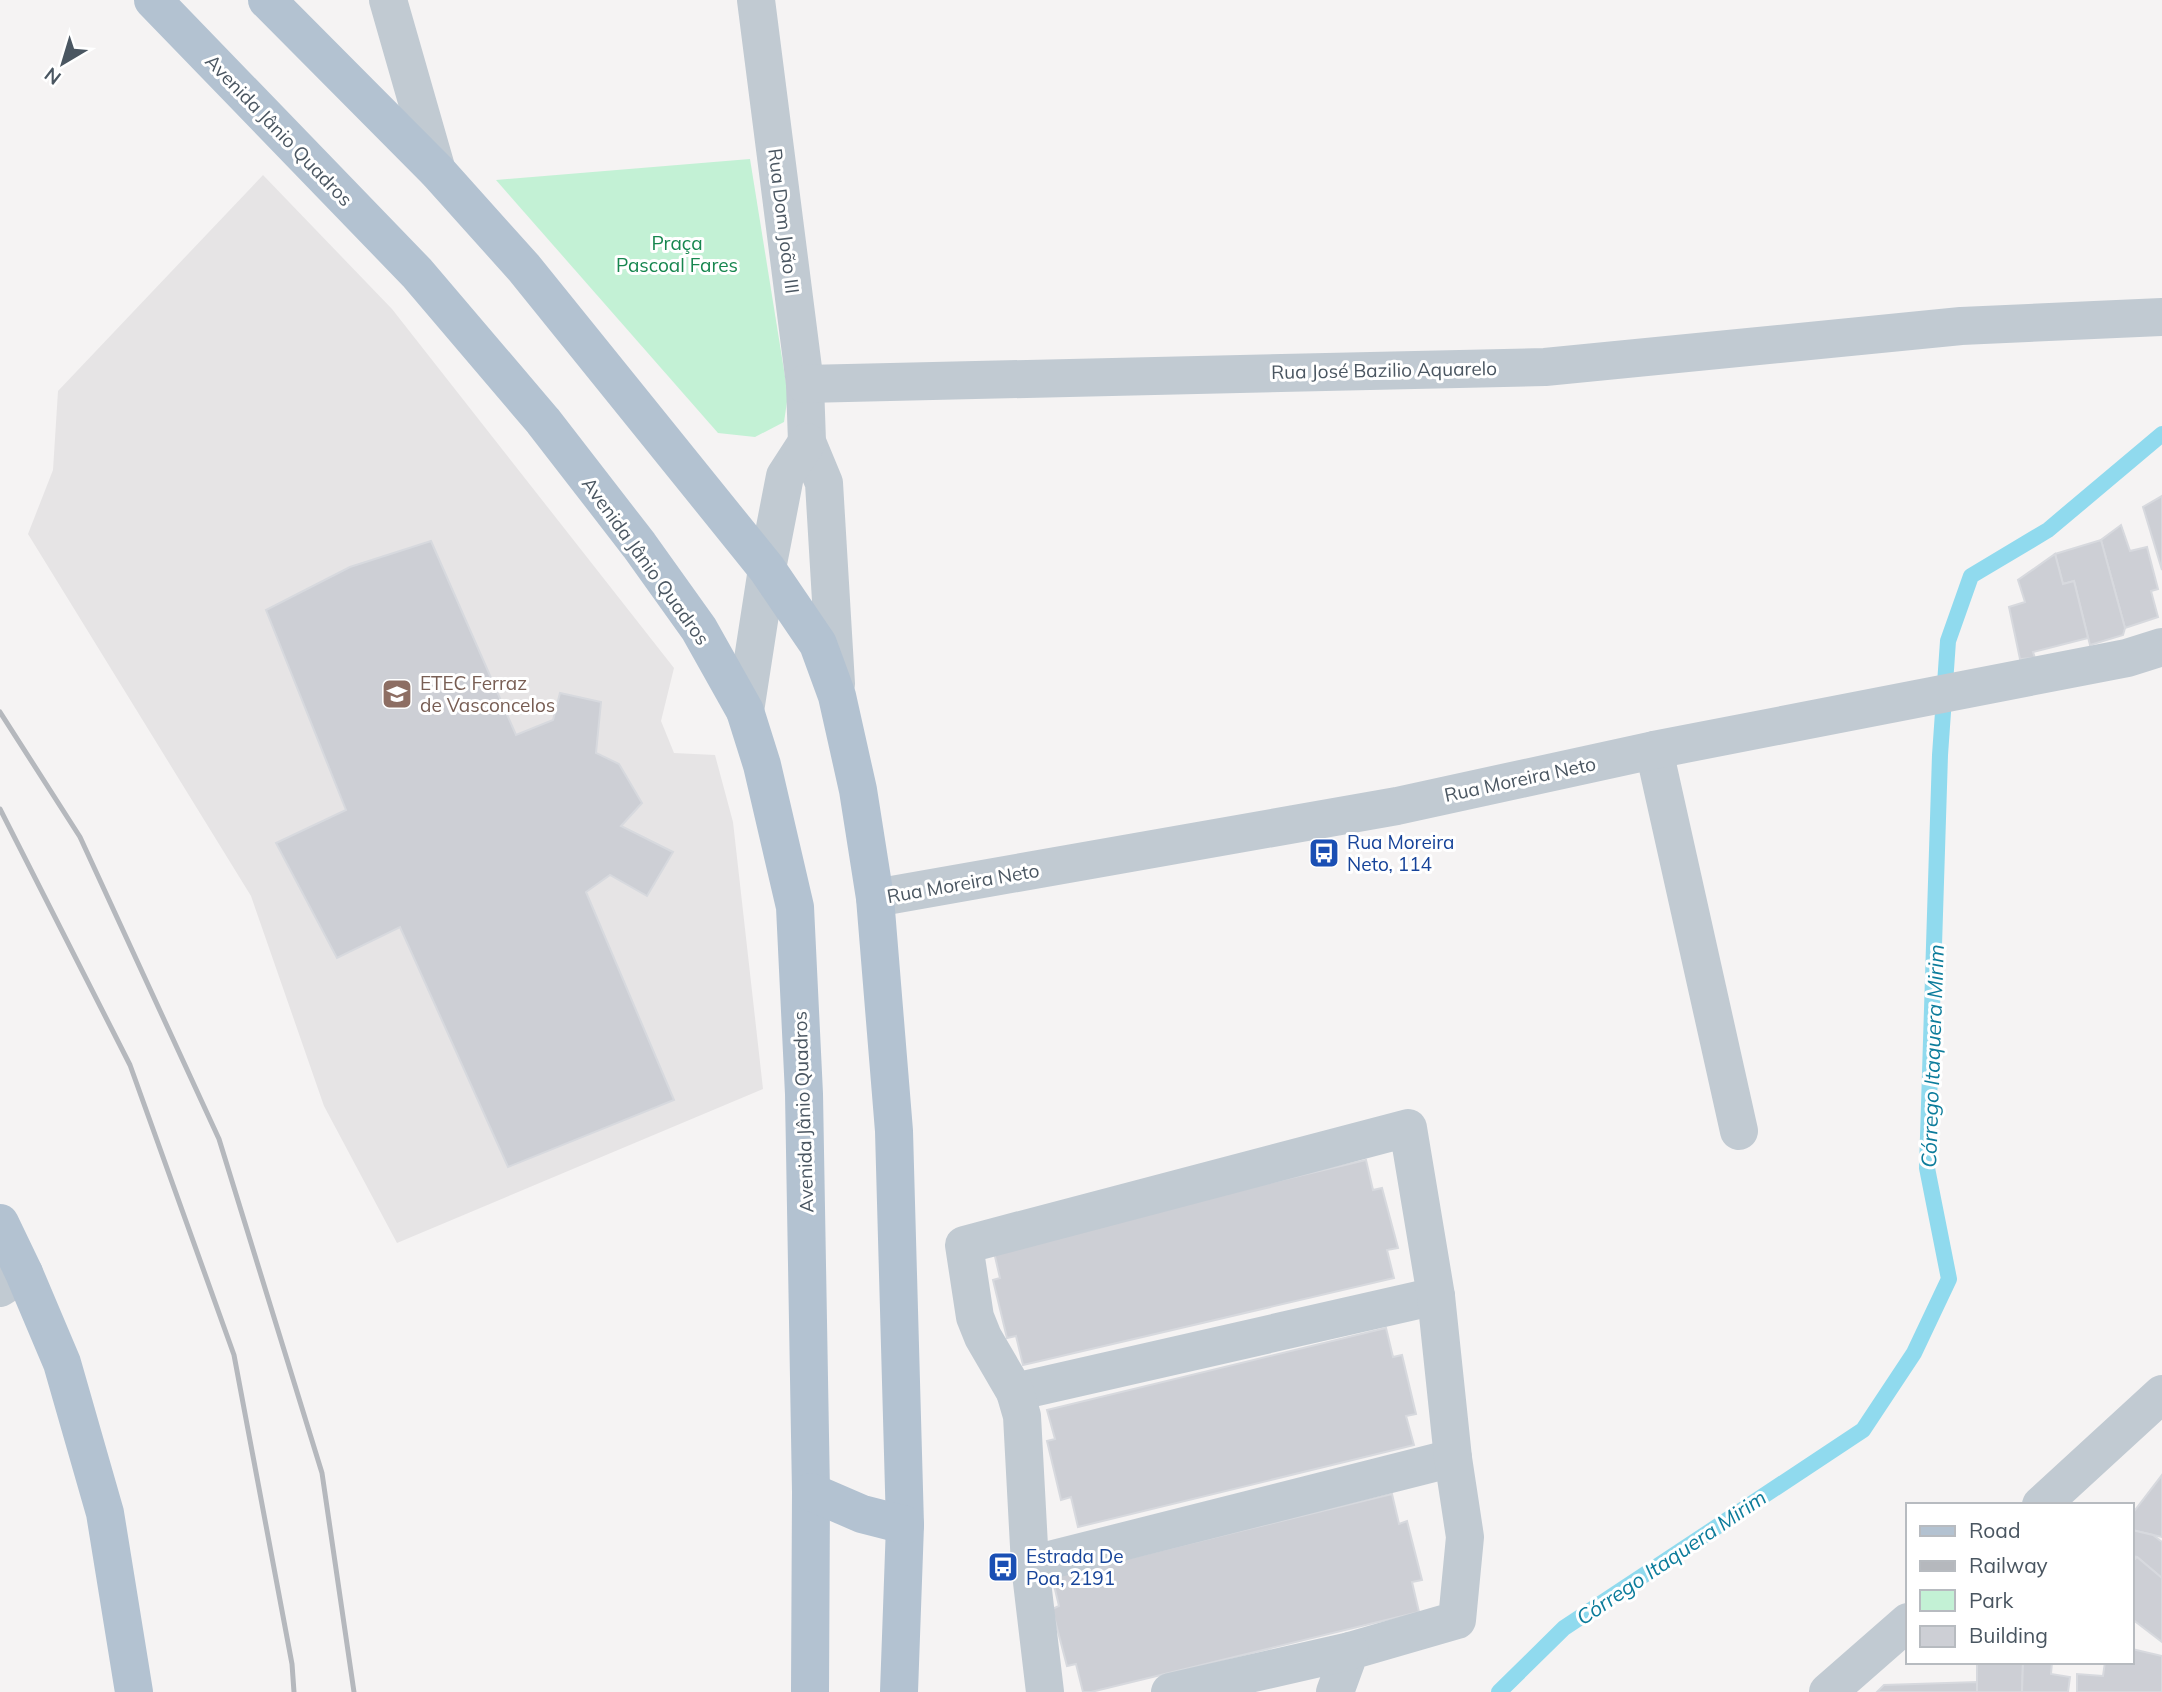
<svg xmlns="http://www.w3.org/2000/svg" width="2162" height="1692" viewBox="0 0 2162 1692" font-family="Mulish,sans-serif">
<rect width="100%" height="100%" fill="#f5f3f3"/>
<polygon fill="#e6e4e5" points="263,175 392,309 674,668 661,721 674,753 715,755 733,822 763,1089 397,1243 324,1106 251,896 28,534 53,470 58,391"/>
<polygon fill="#c3f1d5" points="750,159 788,395 784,422 755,437 718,433 496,180"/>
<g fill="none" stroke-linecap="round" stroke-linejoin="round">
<polyline stroke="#90daee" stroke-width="16" points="1499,1692 1564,1628 1863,1430 1914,1353 1949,1279 1927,1168 1940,755 1948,641 1971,576 2048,530 2162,434"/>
</g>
<g fill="#cdcfd5" stroke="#d7d9de" stroke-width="2">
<polygon points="2162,496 2162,570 2143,507"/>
<polygon points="2121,525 2130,551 2147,547 2158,589 2151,591 2158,617 2125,628 2101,540"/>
<polygon points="2101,540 2125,628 2123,635 2090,645 2074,581 2063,584 2055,554"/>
<polygon points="431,541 516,735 553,720 560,693 601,702 596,753 619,764 642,803 621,826 673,852 647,896 610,875 586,892 674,1100 508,1167 400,927 337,958 276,843 346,810 266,610 350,567"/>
<polygon points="2055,554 2063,584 2074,581 2088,638 2033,652 2035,658 2020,659 2009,607 2025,602 2018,580"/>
<polygon points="1366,1160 1373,1190 1382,1188 1398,1248 1387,1250 1394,1278 1023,1365 1016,1336 1007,1338 993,1280 1000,1278 993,1248"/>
<polygon points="1386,1328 1393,1357 1402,1355 1416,1414 1406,1416 1414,1445 1078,1527 1071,1497 1061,1500 1047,1441 1055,1439 1047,1410"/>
<polygon points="2162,1475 2162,1537 2132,1530 2132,1514"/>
<polygon points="1392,1494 1399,1524 1407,1521 1422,1580 1412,1582 1419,1612 1091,1692 1083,1692 1076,1664 1067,1666 1052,1609 1059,1606 1052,1577"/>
<polygon points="2132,1530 2153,1535 2162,1542 2162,1578 2137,1557 2132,1556"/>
<polygon points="2137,1557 2162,1578 2162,1642 2132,1619 2132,1562"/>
<polygon points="2132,1649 2162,1656 2162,1692 2077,1692 2077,1674 2103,1676 2105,1662 2132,1662"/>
<polygon points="1977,1662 2023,1662 2022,1692 1977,1692"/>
<polygon points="2023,1662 2052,1662 2051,1674 2070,1677 2068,1692 2022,1692"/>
<polygon points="1977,1682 1977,1692 1877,1692 1884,1685"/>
</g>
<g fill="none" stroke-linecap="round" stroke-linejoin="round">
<g stroke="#c1cad2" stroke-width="38">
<polyline points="388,0 437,171"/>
<polyline points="756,0 805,384 807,442 824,483 836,684"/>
<polyline points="805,384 1545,367 1961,326 2162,317"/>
<polyline points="745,711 767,569 785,476 807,442"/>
<polyline points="1654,750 1739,1131"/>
<polyline points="875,898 1397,806 1654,750 2127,658 2162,647"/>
<polyline points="0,1288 24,1273"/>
<polyline points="1015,1392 1436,1296"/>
<polyline points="2041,1505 2162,1394"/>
<polyline points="1030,1565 1453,1458"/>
<polyline points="1045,1692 1030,1565 1022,1416 1015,1392 983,1337 975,1317 964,1245 1408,1128 1436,1296 1453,1458 1465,1537 1457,1620 1350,1651 1335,1692"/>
<polyline points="1170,1692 1350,1651"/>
<polyline points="1828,1692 1908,1622"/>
</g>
<g stroke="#b3c2d1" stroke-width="38">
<polyline points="153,0 417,273 543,421 639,545 699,629 745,711 762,765 795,907 804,1094 811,1492 810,1692"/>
<polyline points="267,0 437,171 524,268 767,569 818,644 837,696 858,790 875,898 894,1131 905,1525 899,1692"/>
<polyline points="0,1223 24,1273 62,1363 105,1513 134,1692"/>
<polyline points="811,1492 862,1514 905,1525"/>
</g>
<g stroke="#b5b8bd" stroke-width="5">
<polyline points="0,712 80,837 219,1139 322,1473 354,1692"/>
<polyline points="0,809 130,1065 234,1355 292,1664 294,1692"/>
</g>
</g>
<defs>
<g id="university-square" transform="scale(1.575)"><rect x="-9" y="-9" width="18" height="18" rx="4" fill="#8d6e63" stroke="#fff"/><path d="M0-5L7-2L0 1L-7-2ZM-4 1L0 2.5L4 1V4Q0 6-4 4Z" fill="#fff"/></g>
<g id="bus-square" transform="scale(1.575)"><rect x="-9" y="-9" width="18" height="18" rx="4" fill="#1a4fb4" stroke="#fff"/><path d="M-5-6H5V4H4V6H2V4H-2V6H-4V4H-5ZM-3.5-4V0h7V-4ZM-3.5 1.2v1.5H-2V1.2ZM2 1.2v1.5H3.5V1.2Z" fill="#fff"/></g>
</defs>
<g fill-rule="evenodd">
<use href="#university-square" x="397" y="694"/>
<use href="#bus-square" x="1324" y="853"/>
<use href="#bus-square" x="1003" y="1567"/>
</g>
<g text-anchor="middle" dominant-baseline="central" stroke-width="6" stroke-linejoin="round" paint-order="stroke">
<g font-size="19" fill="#4a5661" stroke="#fff">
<text transform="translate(279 130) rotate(46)">Avenida Jânio Quadros</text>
<text transform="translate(784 221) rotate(83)">Rua Dom João III</text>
<text transform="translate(1384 370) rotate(-1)">Rua José Bazilio Aquarelo</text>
<text transform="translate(646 561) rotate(54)">Avenida Jânio Quadros</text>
<text transform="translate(1520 779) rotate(-12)">Rua Moreira Neto</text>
<text transform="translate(963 883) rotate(-10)">Rua Moreira Neto</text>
<text transform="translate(803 1112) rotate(-92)">Avenida Jânio Quadros</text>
</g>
<g font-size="19" fill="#17864f" stroke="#fff">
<text x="677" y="243">Praça<tspan x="677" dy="22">Pascoal Fares</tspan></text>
</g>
<g font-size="19" fill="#785e54" stroke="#fff" text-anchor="start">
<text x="420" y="683">ETEC Ferraz<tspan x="420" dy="22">de Vasconcelos</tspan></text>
</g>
<g font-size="19" fill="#164399" stroke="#fff" text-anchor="start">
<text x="1347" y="842">Rua Moreira<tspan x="1347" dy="22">Neto, 114</tspan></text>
<text x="1026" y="1556">Estrada De<tspan x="1026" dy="22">Poa, 2191</tspan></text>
</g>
<g font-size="21" font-style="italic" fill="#0c7c9b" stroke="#fff">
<text transform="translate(1932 1056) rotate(-88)">Córrego Itaquera Mirim</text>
<text transform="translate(1671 1557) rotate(-34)">Córrego Itaquera Mirim</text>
</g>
</g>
<rect x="1906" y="1503" width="228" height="161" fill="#ffffff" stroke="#b7bbc0" stroke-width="2"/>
<rect x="1920" y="1526" width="35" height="10" fill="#b3c2d1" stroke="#b7bbc0" stroke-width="2"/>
<text x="1969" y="1538" font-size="21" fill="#4a5661">Road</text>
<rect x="1920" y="1561" width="35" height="10" fill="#b5b8bd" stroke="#b7bbc0" stroke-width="2"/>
<text x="1969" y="1573" font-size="21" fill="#4a5661">Railway</text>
<rect x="1920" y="1590" width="35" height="21" fill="#c3f1d5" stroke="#b7bbc0" stroke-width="2"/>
<text x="1969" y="1608" font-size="21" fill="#4a5661">Park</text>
<rect x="1920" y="1626" width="35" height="21" fill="#cdcfd5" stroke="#b7bbc0" stroke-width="2"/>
<text x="1969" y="1643" font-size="21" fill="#4a5661">Building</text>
<g transform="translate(63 63) rotate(218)" stroke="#ffffff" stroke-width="5" paint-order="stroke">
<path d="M0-5L12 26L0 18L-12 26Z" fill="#4a5661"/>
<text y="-10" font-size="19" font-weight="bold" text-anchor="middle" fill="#4a5661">N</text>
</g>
</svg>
